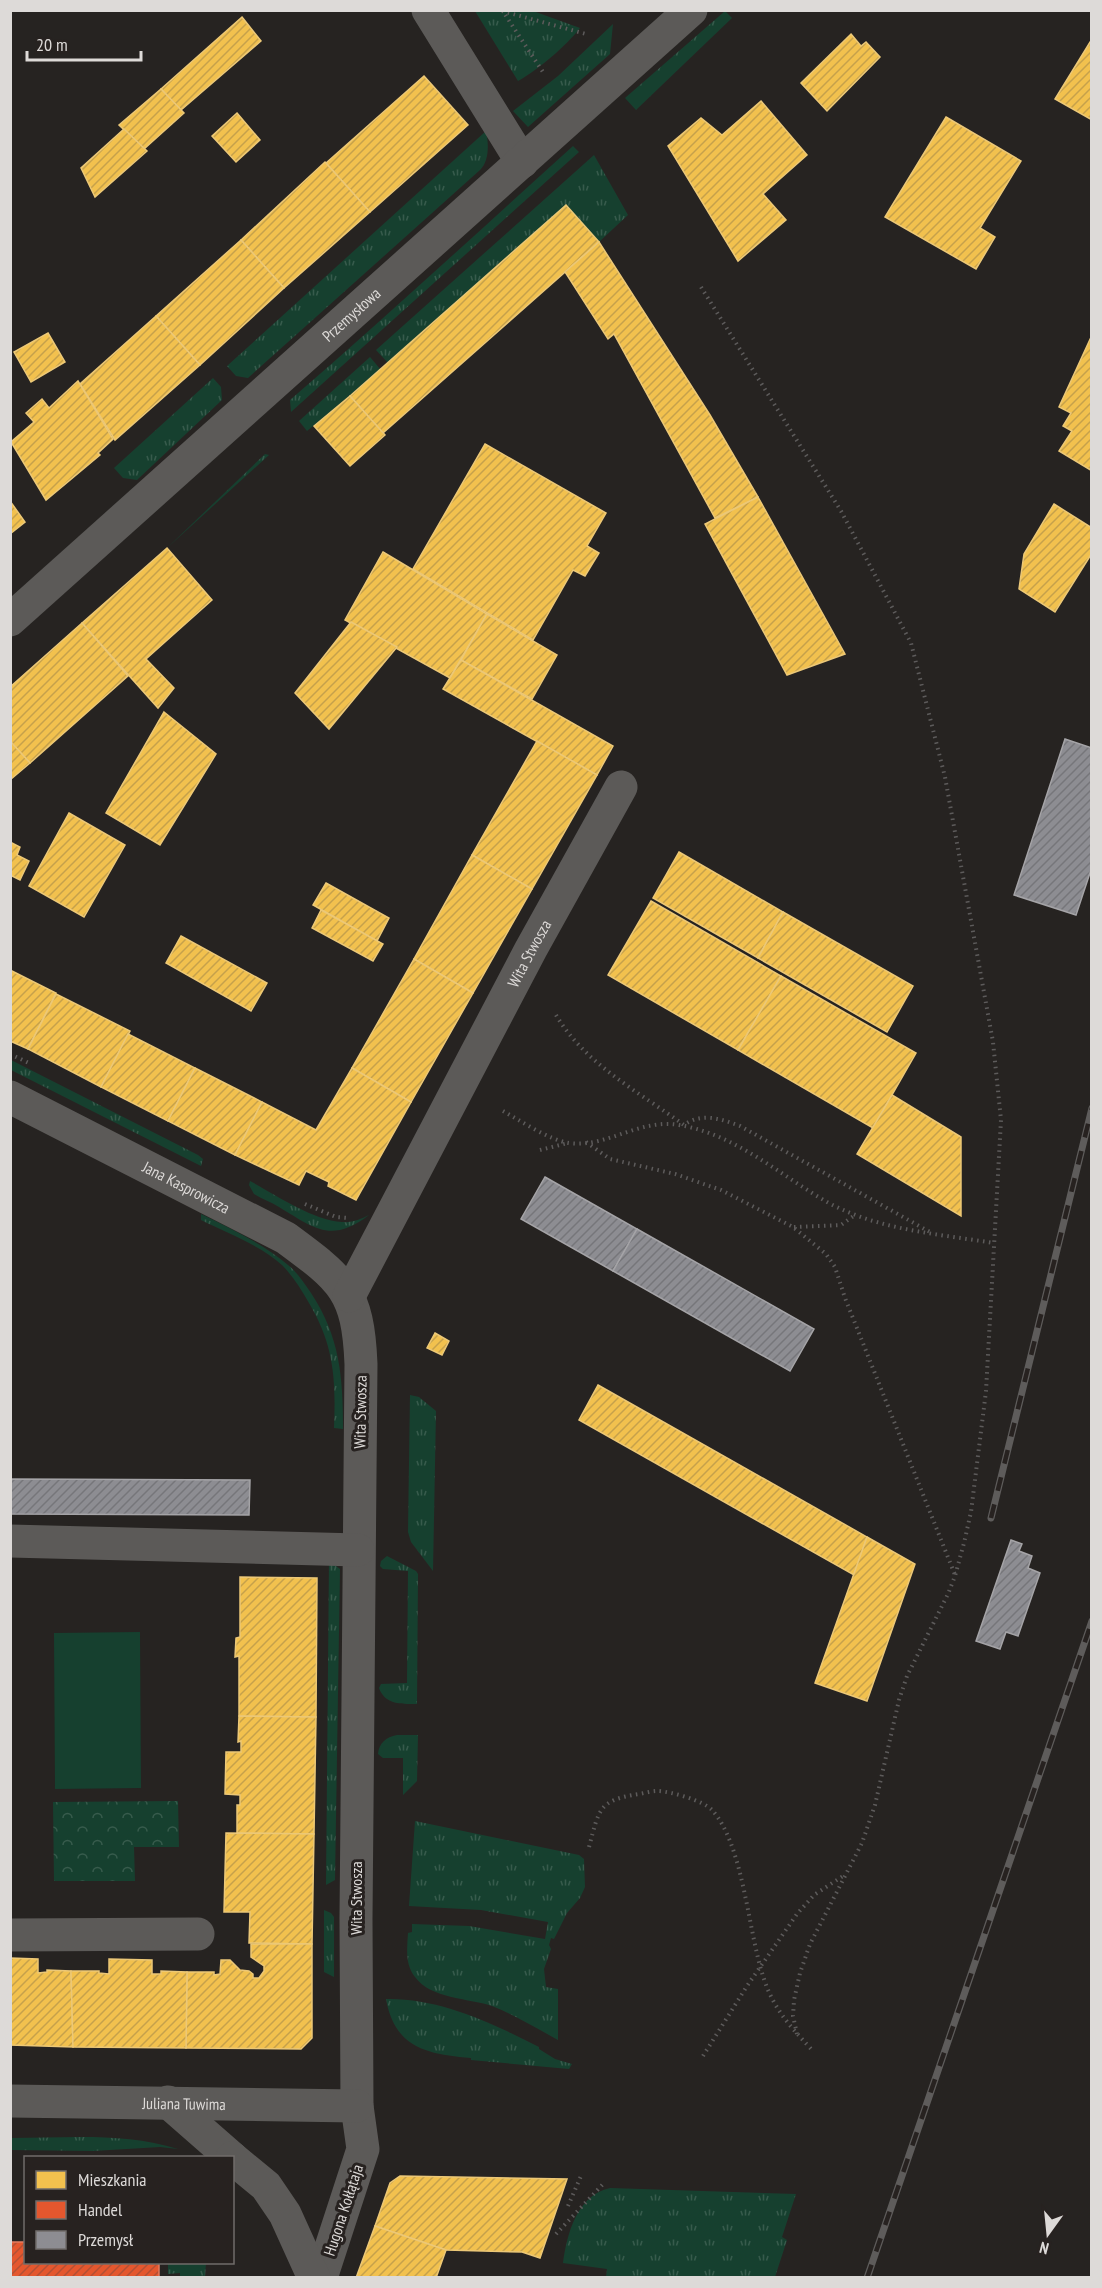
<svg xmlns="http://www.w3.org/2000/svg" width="1102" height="2288" viewBox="0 0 1102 2288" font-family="'PT Sans Narrow',sans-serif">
<defs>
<pattern id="grass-tufts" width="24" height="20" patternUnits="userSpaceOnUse" patternTransform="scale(1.5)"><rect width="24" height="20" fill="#16402f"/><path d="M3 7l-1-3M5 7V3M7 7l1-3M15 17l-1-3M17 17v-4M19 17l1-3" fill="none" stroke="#375b4c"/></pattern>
<pattern id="park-crowns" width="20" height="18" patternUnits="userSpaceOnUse" patternTransform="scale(1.5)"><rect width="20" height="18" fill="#16402f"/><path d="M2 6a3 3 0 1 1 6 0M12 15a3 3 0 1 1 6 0" fill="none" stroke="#375b4c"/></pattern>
<pattern id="homes-hatch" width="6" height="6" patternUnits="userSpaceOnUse" patternTransform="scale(1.5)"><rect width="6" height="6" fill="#f2c14e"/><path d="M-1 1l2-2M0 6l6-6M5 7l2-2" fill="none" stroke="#c6a14b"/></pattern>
<pattern id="shops-hatch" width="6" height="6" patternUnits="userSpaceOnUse" patternTransform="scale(1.5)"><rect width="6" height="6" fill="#e4572e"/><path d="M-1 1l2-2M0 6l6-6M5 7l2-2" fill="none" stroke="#b35034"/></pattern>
<pattern id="industry-hatch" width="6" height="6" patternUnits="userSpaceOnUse" patternTransform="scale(1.5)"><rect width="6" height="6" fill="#8d8d92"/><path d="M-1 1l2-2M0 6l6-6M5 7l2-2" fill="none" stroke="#76767a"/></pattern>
</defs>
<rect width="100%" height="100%" fill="#262321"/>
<g fill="url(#grass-tufts)">
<path d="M475 11H533L580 28C566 46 539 69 518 81Z"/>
<polygon points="725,11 732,18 636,110 625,98"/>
<polygon points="613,24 610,54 528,127 513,111 558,76"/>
<path d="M486 131C489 145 489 161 480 170L248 378 236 376 227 366Z"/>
<path d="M573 146 579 152 291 412 290 400C386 317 479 231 573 146Z"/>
<polygon points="594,155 628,215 599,242 566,205 388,363 376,350"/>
<polygon points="370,357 381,370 307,431 299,421"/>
<polygon points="213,378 221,387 222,400 137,480 123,478 114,468"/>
<polygon points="265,454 269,455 167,548"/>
<polygon points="11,1060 198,1155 203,1159 201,1166 11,1070"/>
<path d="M250 1181C276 1195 312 1220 342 1222 352 1223 361 1219 369 1215 331 1244 314 1228 279 1207 271 1202 262 1199 254 1194L249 1185Z"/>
<path d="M201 1214C231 1229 262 1243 288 1265 297 1272 304 1283 311 1293 340 1337 343 1377 343 1429L334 1428C336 1379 334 1345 309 1303 301 1289 293 1276 282 1265 260 1245 227 1233 201 1220Z"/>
<polygon points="410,1395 419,1397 436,1411 433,1571 411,1542 408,1532"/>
<path d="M387 1556 416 1571 418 1574 417 1704C402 1704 385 1705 379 1688L381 1684 407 1683 408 1571 383 1569 380 1566 381 1561Z"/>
<polygon points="329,1561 340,1569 335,1880 326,1885"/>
<path d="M397 1735H418L417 1781 403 1795V1758H383L378 1754C379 1743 386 1737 397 1735Z"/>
<path d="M415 1821 579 1855 584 1859 585 1887 580 1898 567 1913 554 1939 551 1938 549 1945 551 1949 544 1969 546 1987 558 1989V2040C536 2028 515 2015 492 2006 468 1998 431 1999 415 1977 405 1965 407 1948 408 1933L412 1932V1924L469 1926 545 1939 548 1922 481 1910 409 1906Z"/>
<polygon points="324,1910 331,1913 334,1917 334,1977 324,1972"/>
<path d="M386 1999C440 1998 492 2023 539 2047V2049L555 2059 572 2064 569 2069 471 2060V2058C428 2054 395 2049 386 1999Z"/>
<path d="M11 2138C66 2138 124 2132 178 2149L160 2147 93 2151 11 2150Z"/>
<path d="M610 2188 796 2194 782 2237 787 2240 775 2277H606L607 2269 563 2263C567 2234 577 2195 610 2188Z"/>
<polygon points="168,2263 206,2263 205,2277 180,2277 180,2273 168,2274"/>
</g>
<polygon fill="url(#park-crowns)" points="178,1801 179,1847 134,1847 135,1881 54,1881 53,1802"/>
<polygon fill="#16402f" points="140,1632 141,1788 55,1789 54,1633"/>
<g fill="url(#homes-hatch)" stroke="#ecc877" stroke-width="1.5">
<polygon points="242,17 261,41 181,110 161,89"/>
<polygon points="851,34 861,46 866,42 880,57 827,111 801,83"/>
<polygon points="1092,39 1092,120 1055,99"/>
<polygon points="424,76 468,125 370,212 326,163"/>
<polygon points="161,89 184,113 144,149 119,125"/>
<polygon points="761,101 807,155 763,194 786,220 738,261 668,146 701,118 722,135"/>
<polygon points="237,113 260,140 236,162 212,136"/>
<polygon points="946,117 1021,161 980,228 995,237 976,269 885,217"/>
<polygon points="124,129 147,151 95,197 81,168"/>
<polygon points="325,162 370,212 284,288 241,240"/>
<polygon points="566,205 599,242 383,433 350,396"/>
<polygon points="241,240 284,288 200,365 156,316"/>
<polygon points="599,242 710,415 758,497 715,518 614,334 608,339 565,272"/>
<polygon points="156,316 200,365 115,440 80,384"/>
<polygon points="48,333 65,362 31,382 14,352"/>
<polygon points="1092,335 1092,471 1059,451 1072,431 1063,426 1071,413 1059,407"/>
<polygon points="78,381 113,439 98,453 100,455 46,500 11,442 34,422 26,413 42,399 49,408"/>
<polygon points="350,396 385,435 350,466 314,426"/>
<polygon points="485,444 606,513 587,546 599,553 585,576 573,570 533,640 413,569"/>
<polygon points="758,497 845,654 787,675 705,524"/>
<polygon points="10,501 25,522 10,534"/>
<polygon points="1054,504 1092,528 1092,553 1055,612 1019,589 1024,554"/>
<polygon points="167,548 212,600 146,659 174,688 158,708 82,623"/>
<polygon points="383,552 487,614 450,678 345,620"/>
<polygon points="487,614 557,655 532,699 461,660"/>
<polygon points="351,622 397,647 329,729 295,693"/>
<polygon points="82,623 128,676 30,763 10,741 10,687"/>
<polygon points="461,660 613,746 597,775 443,689"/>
<polygon points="164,712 216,754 160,845 106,813"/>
<polygon points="10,741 30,763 10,780"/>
<polygon points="537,741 597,775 532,889 472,855"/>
<polygon points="69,813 125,845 84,917 29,886"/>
<polygon points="10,842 20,847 17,855 29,861 20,880 10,875"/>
<polygon points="679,852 783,912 758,958 653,898"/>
<polygon points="472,855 532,889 473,993 414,959"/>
<polygon points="326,883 389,918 377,941 313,905"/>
<polygon points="651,901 781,976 738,1050 608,975"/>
<polygon points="321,910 383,944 373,961 312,928"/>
<polygon points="783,912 913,986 887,1032 758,958"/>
<polygon points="181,936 267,983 251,1011 166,963"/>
<polygon points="414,959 473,993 411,1102 352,1068"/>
<polygon points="10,970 56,993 28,1049 10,1041"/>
<polygon points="781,976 916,1053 873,1128 738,1050"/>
<polygon points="56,994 130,1031 101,1087 28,1049"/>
<polygon points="128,1034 195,1068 168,1121 101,1087"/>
<polygon points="195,1068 262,1102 235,1155 168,1121"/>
<polygon points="352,1068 411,1102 356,1200 328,1186 329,1182 306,1171 299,1185 235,1155 262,1102 316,1130"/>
<polygon points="892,1095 961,1137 961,1216 857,1154"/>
<polygon points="435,1333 449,1341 442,1355 427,1348"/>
<polygon points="598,1385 867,1537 854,1575 579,1420"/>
<polygon points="867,1537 915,1564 867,1701 815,1683"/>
<polygon points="240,1577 317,1578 316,1717 239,1716 239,1656 235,1657 236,1638 240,1637"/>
<polygon points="239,1716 316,1717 314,1834 237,1833 237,1805 240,1805 240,1795 225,1794 226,1752 241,1752 241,1741 238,1742"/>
<polygon points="226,1833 314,1834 312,1944 249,1943 250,1912 224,1912"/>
<polygon points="251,1944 312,1944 312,2038 301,2049 186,2048 187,1972 214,1972 214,1975 220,1974 221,1960 230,1960 240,1970 249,1971 253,1974 253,1978 259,1978 264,1971 264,1966 251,1957"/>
<polygon points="10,1958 38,1959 38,1973 47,1972 47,1970 71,1971 73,2047 10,2045"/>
<polygon points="109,1959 152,1960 152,1974 161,1974 161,1971 187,1972 186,2048 73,2047 71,1971 99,1971 99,1973 109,1974"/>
<polygon points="400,2176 567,2179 540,2258 522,2252 446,2250 375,2226 390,2183"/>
<polygon points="375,2226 446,2250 436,2278 356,2278"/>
</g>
<polygon fill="url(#shops-hatch)" stroke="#e27e61" stroke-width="1.5" points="10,2242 26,2242 26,2262 159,2262 159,2278 10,2278"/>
<g fill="url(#industry-hatch)" stroke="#a5a4a7" stroke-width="1.5">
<polygon points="1065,739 1092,748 1092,867 1076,915 1014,895"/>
<polygon points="545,1177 637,1229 613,1271 521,1219"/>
<polygon points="637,1229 814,1329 790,1371 613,1271"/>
<polygon points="10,1479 250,1480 249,1515 10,1514"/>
<polygon points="1011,1540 1022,1544 1019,1551 1032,1556 1028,1568 1040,1573 1018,1636 1006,1632 1000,1649 976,1641"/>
</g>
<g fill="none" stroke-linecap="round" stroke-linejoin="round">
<g stroke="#5d5b5b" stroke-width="4" stroke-dasharray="1.5 4.5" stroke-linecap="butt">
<polyline points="502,10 543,72"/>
<polyline points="502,11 586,34"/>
<polyline points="701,287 841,511 911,643 945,777 993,1042 1001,1120 986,1391 971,1512 964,1543 955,1576 948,1594 907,1676 899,1700 875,1805 862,1843 810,1944 800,1973 794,2000 793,2016 797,2034"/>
<path d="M556 1015C585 1064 639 1092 684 1125 702 1112 721 1119 740 1126L930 1232"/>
<polyline points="10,1054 29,1063"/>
<path d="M503 1111C521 1121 549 1140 569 1143 607 1148 640 1118 679 1125 735 1134 780 1175 827 1202 878 1230 938 1234 994 1243"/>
<polyline points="586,1142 610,1159 675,1174 721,1190 793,1227 826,1254 835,1267 845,1298 955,1575"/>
<polyline points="540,1150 568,1143"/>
<polyline points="305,1204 336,1217 349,1218"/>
<polyline points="794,1227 841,1225 855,1215"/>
<path d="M589 1847C599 1810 598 1800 639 1794 645 1793 651 1791 657 1791 670 1791 704 1801 712 1810 744 1845 748 1933 764 1979 774 2010 791 2027 812 2050"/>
<polyline points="703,2056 747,1986 797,1914 814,1895 843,1876"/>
<polyline points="568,2206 581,2176"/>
<polyline points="556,2234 604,2183"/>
</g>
<g stroke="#5c5a58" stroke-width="33">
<polyline points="428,10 522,162"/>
<path id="s1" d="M10 620 691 10"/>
<path id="s2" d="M10 1097 286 1238C343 1280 358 1291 361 1364L356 1919 357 2106 363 2149 321 2278"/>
<path id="s3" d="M349 1296 531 949 621 787"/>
<polyline points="10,1541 358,1550"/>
<polyline points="10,1935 198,1934"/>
<path id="s4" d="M10 2101 357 2106"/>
<polyline points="168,2102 232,2158"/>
<polyline points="232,2158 266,2186 285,2214 314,2278"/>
</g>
<g stroke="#5e5c5b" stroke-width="7">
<g id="rail">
<polyline points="991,1518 1092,1108"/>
<polyline points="867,2278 1092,1621"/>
</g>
</g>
<use href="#rail" stroke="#272220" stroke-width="4.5" stroke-dasharray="14" stroke-linecap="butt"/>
</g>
<g text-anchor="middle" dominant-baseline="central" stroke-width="6" stroke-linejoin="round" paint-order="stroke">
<g font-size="16" fill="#dddad8" stroke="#272220">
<text stroke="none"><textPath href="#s1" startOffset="458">Przemysłowa</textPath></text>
<text stroke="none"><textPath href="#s3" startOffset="387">Wita Stwosza</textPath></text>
<text stroke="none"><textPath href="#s2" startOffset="198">Jana Kasprowicza</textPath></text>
<text transform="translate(360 1412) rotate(-89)">Wita Stwosza</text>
<text transform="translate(356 1898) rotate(-90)">Wita Stwosza</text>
<text stroke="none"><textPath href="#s4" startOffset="174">Juliana Tuwima</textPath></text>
<text transform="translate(343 2210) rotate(-72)">Hugona Kołłątaja</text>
</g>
</g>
<rect width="1102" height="2288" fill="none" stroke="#dddad8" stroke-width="24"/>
<rect x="24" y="2156" width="210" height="108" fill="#272220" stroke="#706c6a" stroke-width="1.5"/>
<rect x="36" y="2171" width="30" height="18" fill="#f2c14e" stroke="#706c6a" stroke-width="1.5"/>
<text x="78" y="2186" font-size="18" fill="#dddad8">Mieszkania</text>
<rect x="36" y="2201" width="30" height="18" fill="#e4572e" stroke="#706c6a" stroke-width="1.5"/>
<text x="78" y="2216" font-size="18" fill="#dddad8">Handel</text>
<rect x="36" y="2231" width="30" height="18" fill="#8d8d92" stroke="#706c6a" stroke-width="1.5"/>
<text x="78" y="2246" font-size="18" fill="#dddad8">Przemysł</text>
<g transform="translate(1048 2234) rotate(195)" stroke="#272220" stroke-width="4.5" paint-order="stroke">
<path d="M0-4.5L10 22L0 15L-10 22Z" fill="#dddad8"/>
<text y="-9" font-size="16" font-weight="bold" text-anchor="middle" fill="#dddad8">N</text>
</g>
<path d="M27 51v9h114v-9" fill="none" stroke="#dddad8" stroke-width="3"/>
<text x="36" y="51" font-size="18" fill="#dddad8" stroke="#272220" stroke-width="4.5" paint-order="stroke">20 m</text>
</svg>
